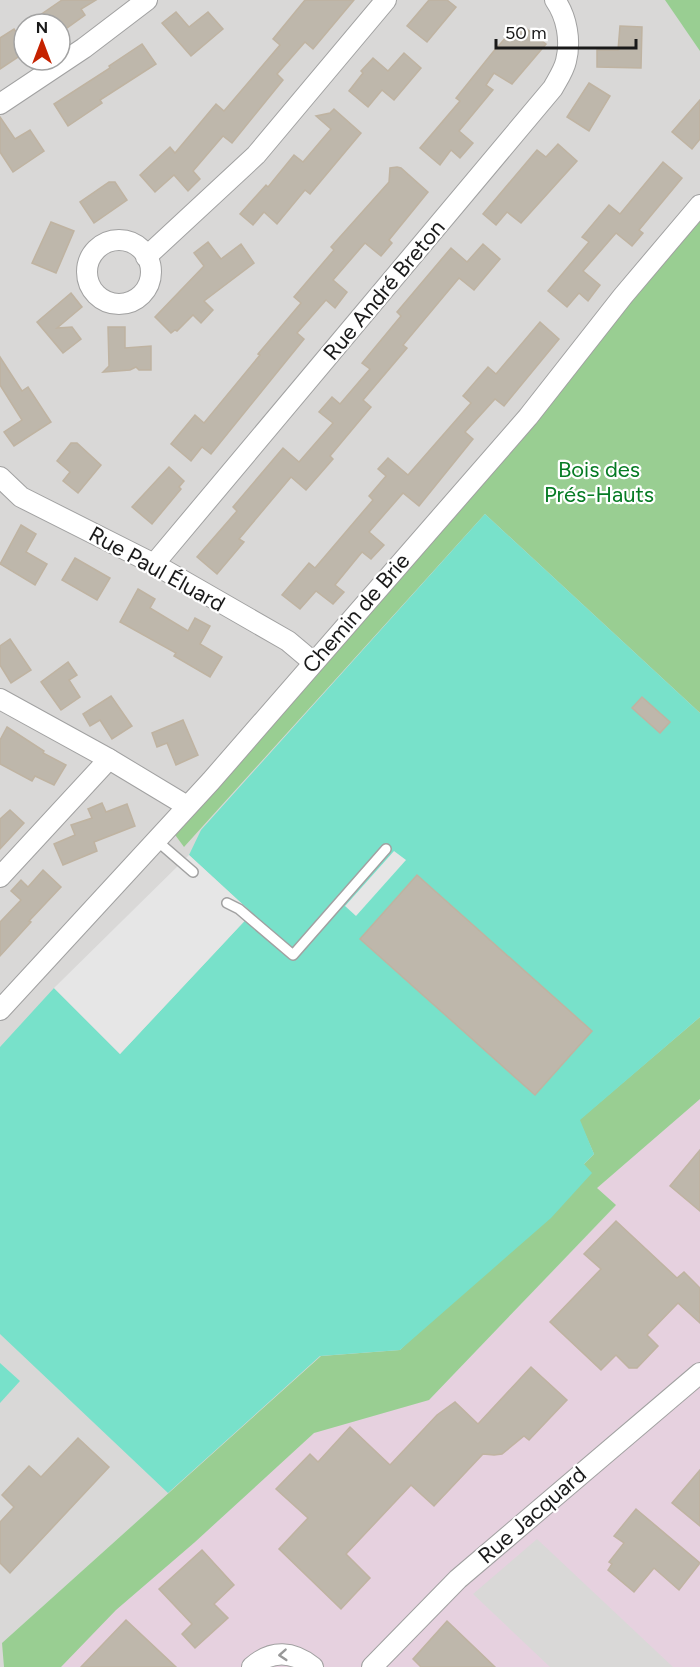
<svg xmlns="http://www.w3.org/2000/svg" width="700" height="1667" viewBox="0 0 700 1667" font-family="Figtree,sans-serif">
<rect width="100%" height="100%" fill="#edebdf"/>
<path fill="#d9d8d7" fill-rule="evenodd" d="M0 0H700V1667H0ZM24 24H60V60H24Z"/>
<polygon fill="#e6d1df" points="700,1099 700,1667 673,1667 537,1539 473,1594 550,1667 61,1667 116,1610 195,1542 314,1433 429,1400 616,1206 596,1189"/>
<g fill="#99ce92">
<polygon points="665,0 700,0 700,51"/>
<polygon points="700,205 700,713 485,514 184,847 173,832"/>
<polygon points="700,1017 700,1099 597,1188 616,1205 429,1400 314,1433 195,1542 116,1610 61,1667 4,1667 2,1643 321,1356 400,1350 594,1154 579,1120"/>
</g>
<g fill="#78e1ca">
<polygon points="485,514 700,713 700,1017 580,1120 594,1154 584,1164 592,1173 551,1218 400,1350 320,1356 168,1493 0,1334 0,1047 54,988 120,1054 252,913 189,855 201,830"/>
<polygon points="0,1363 20,1381 0,1403"/>
</g>
<g fill="#e6e6e6">
<polygon points="394,851 406,860 356,916 345,906"/>
<polygon points="189,855 252,913 120,1054 54,988"/>
</g>
<g fill="#beb7ab" stroke="#bfb3a1" stroke-width="1.5">
<polygon points="62,0 96,0 81,9 85,15 60,33 60,24 27,24"/>
<polygon points="305,0 354,0 313,49 305,42 277,74 283,80 232,143 223,136 193,171 200,179 188,191 174,175 155,192 140,175 170,147 175,153 216,104 224,111 280,45 273,39"/>
<polygon points="429,0 447,0 456,7 427,42 407,26"/>
<polygon points="176,12 189,27 208,12 223,29 191,56 162,23"/>
<polygon points="523,26 546,44 512,84 494,73 486,85 493,90 459,131 473,143 460,158 451,150 440,165 420,148 460,101 456,98 493,52 508,35 512,38"/>
<polygon points="620,26 642,27 641,68 597,67 597,50 618,50"/>
<polygon points="14,29 24,45 24,53 0,69 0,38"/>
<polygon points="142,44 156,64 100,100 102,103 68,126 54,104 110,68 109,66"/>
<polygon points="404,53 421,68 394,100 382,90 368,107 349,91 363,73 361,71 373,58 388,71"/>
<polygon points="589,83 610,96 589,131 567,117"/>
<polygon points="700,100 700,139 692,149 672,132"/>
<polygon points="334,109 361,133 310,194 305,190 277,224 264,212 253,225 240,214 266,185 268,187 294,155 303,162 331,129 316,116 330,113"/>
<polygon points="0,117 15,139 30,130 44,151 13,172 0,152"/>
<polygon points="558,144 577,161 521,223 507,212 496,225 483,214 537,150 546,157"/>
<polygon points="663,162 682,178 639,230 643,233 632,246 616,233 583,271 600,285 588,301 579,293 567,307 548,291 589,242 582,237 609,205 620,214"/>
<polygon points="397,167 401,168 428,192 389,240 392,243 381,256 365,243 333,280 347,292 335,308 326,300 297,333 304,339 211,454 202,447 191,461 171,444 195,415 204,423 260,355 258,354 301,303 294,297 334,250 331,247 389,182 390,168"/>
<polygon points="109,182 115,182 127,200 94,223 80,202"/>
<polygon points="51,222 74,231 56,273 32,263"/>
<polygon points="208,242 221,259 241,244 254,263 204,301 213,310 201,323 193,315 177,331 175,330 171,333 155,317 204,266 194,253"/>
<polygon points="483,244 500,259 474,290 459,278 403,345 407,348 363,400 371,407 330,456 333,459 306,490 291,477 239,539 244,542 217,574 197,557 237,511 233,507 283,448 299,462 333,423 319,412 332,397 340,404 370,369 362,363 401,316 397,312 451,248 467,262"/>
<polygon points="71,293 82,307 57,328 72,327 81,339 63,353 37,322"/>
<polygon points="540,322 559,339 504,406 495,399 465,432 473,439 419,506 403,493 369,532 384,545 371,559 362,552 335,585 344,592 333,604 316,591 300,609 282,595 309,563 315,568 373,500 369,496 386,476 378,469 388,458 408,475 471,403 463,396 488,367 496,374"/>
<polygon points="108,327 125,327 125,348 151,346 151,370 139,370 136,367 130,370 103,372 109,366"/>
<polygon points="0,357 22,391 28,387 51,422 14,446 4,432 22,420 0,385"/>
<polygon points="71,443 77,443 101,465 78,493 63,481 70,472 57,461"/>
<polygon points="169,467 184,481 179,487 181,489 152,524 132,507"/>
<polygon points="21,525 36,534 26,552 47,564 35,585 0,564"/>
<polygon points="75,558 110,578 97,600 62,580"/>
<polygon points="138,589 155,599 150,608 188,631 195,618 210,626 200,644 222,657 210,677 174,656 176,653 120,622"/>
<polygon points="10,639 31,670 11,683 0,665 0,646"/>
<polygon points="68,662 77,675 69,680 80,697 61,710 41,682"/>
<polygon points="111,696 132,726 112,739 100,720 90,726 83,714"/>
<polygon points="642,697 670,722 660,733 632,708"/>
<polygon points="183,720 198,755 176,765 167,743 157,747 152,733"/>
<polygon points="7,727 44,751 43,753 66,765 54,785 35,776 32,781 0,764 0,740"/>
<polygon points="102,803 106,812 127,804 135,826 94,842 97,851 63,865 54,844 75,835 71,825 92,818 88,809"/>
<polygon points="10,810 24,823 0,849 0,819"/>
<polygon points="43,870 61,887 29,921 31,922 0,956 0,922 21,900 11,891 21,880 28,887"/>
<polygon points="417,875 592,1031 535,1095 360,939"/>
<polygon points="700,1150 700,1211 670,1186"/>
<polygon points="616,1221 677,1278 684,1272 700,1288 700,1323 678,1303 647,1335 658,1346 637,1368 629,1368 616,1355 601,1370 550,1322 601,1269 584,1254"/>
<polygon points="531,1367 567,1400 529,1440 524,1436 502,1454 494,1455 483,1454 434,1506 411,1485 346,1554 370,1578 341,1609 279,1549 308,1518 276,1489 310,1454 318,1462 350,1427 390,1465 437,1415 455,1402 478,1424"/>
<polygon points="78,1438 109,1467 10,1573 0,1563 0,1522 14,1507 2,1495 29,1466 41,1477"/>
<polygon points="700,1470 700,1526 672,1503"/>
<polygon points="636,1509 700,1563 679,1590 654,1568 634,1592 608,1570 612,1564 609,1562 624,1543 614,1536"/>
<polygon points="202,1550 234,1585 214,1604 228,1618 195,1648 182,1634 192,1624 159,1589"/>
<polygon points="126,1620 176,1667 81,1667"/>
<polygon points="447,1621 495,1667 421,1667 413,1659"/>
</g>
<g fill="none" stroke-linecap="round" stroke-linejoin="round">
<g stroke="#a1a1a1" stroke-width="12">
<g id="service">
<polyline points="156,840 193,872"/>
<polyline points="227,903 239,909 293,955 386,849"/>
</g>
</g>
<g stroke="#a1a1a1" stroke-width="22">
<g id="minor">
<polyline points="0,104 84,48 147,0"/>
<circle cx="119" cy="272" r="32"/>
<polyline points="146,257 256,155 386,0"/>
<polyline points="0,477 21,497 154,564 288,641 313,662"/>
<path d="M154 564 553 88C558 79 564 70 566 61 571 41 567 17 555 0"/>
<polyline points="0,699 109,759 187,806"/>
<polyline points="0,877 109,759"/>
<polyline points="0,1010 211,781 528,417 623,296 700,205"/>
<path d="M252 1667C272 1649 293 1651 313 1667"/>
<polyline points="372,1667 458,1579 700,1373"/>
</g>
</g>
<use href="#service" stroke="#fff" stroke-width="9"/>
<use href="#minor" stroke="#fff" stroke-width="20"/>
</g>
<defs><path id="oneway-chevron" d="M-2-3.5L2.5 0L-2 3.5" fill="none" stroke-width="1.6" stroke-linecap="round" stroke-linejoin="round" transform="scale(1.5)"/></defs>
<use stroke="#989898" href="#oneway-chevron" transform="translate(283 1655) rotate(176)"/>
<g text-anchor="middle" dominant-baseline="central" stroke-width="4.5" stroke-linejoin="round" paint-order="stroke">
<g font-size="22" fill="#1a1a1a" stroke="#fff">
<text transform="translate(384 290) rotate(-50)">Rue André Breton</text>
<text transform="translate(157 569) rotate(29)">Rue Paul Éluard</text>
<text transform="translate(356 613) rotate(-49)">Chemin de Brie</text>
<text transform="translate(532 1515) rotate(-41)">Rue Jacquard</text>
</g>
<g font-size="22" fill="#067b24" stroke="#fff">
<text x="599" y="469">Bois des<tspan x="599" dy="25">Prés-Hauts</tspan></text>
</g>
</g>
<g transform="translate(42 42)"><circle r="28" fill="#ffffff" stroke="#a3a3a3" stroke-width="1.5"/>
<path d="M0-4.5L10 22L0 15L-10 22Z" fill="#c52200"/>
<text y="-9" font-size="16" font-weight="bold" text-anchor="middle" fill="#1a1a1a">N</text>
</g>
<path d="M496 39v9h140v-9" fill="none" stroke="#1a1a1a" stroke-width="3"/>
<text x="505" y="39" font-size="18" fill="#1a1a1a" stroke="#ffffff" stroke-width="4.5" paint-order="stroke">50 m</text>
</svg>
